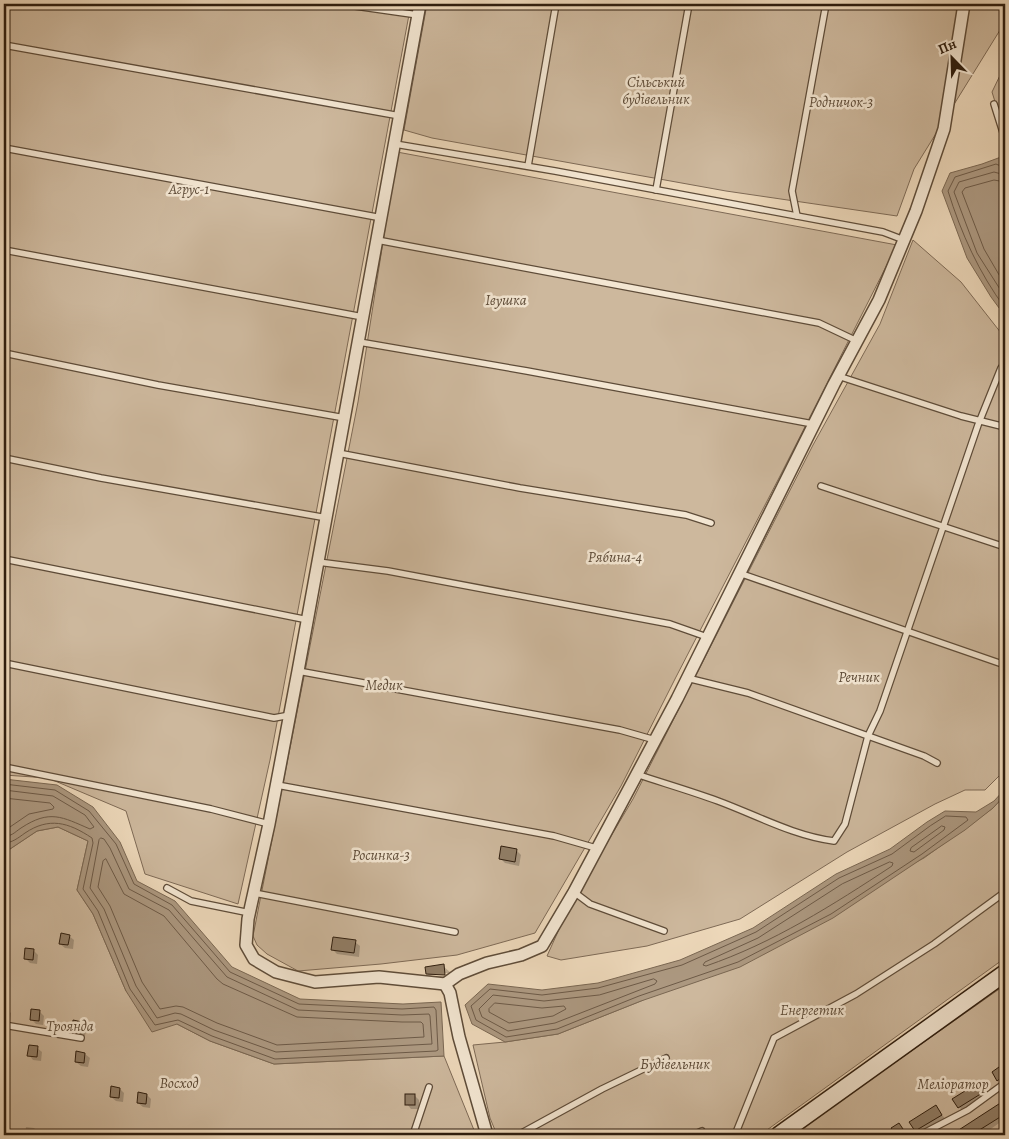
<svg xmlns="http://www.w3.org/2000/svg" width="1009" height="1139" viewBox="0 0 1009 1139" font-family="Alegreya,serif">
<rect width="100%" height="100%" fill="#edd8ba"/>
<filter id="stains"><feTurbulence type="fractalNoise" baseFrequency=".004" numOctaves="4"/><feColorMatrix values="0 0 0 0 .2 0 0 0 0 .09 0 0 0 0 .02 0 0 0 .5 -.17"/></filter>
<radialGradient id="worn" r=".72"><stop offset=".6" stop-color="#630" stop-opacity="0"/><stop offset="1" stop-color="#630" stop-opacity=".3"/></radialGradient>
<g fill="#cdb89d" stroke="#7e6a56">
<polygon points="4,4 411,4 270,760 238,904 145,874 126,811 48,778 4,775"/>
<polygon points="427,4 1005,4 1005,22 914,169 897,216 726,191 432,138 404,130"/>
<polygon points="1005,65 1005,134 992,92"/>
<polygon points="397,152 897,245 780,476 676,677 621,786 535,933 457,955 381,964 298,971 267,954 257,945 253,936 358,402"/>
<polygon points="913,240 961,282 1005,338 1005,770 985,790 965,790 935,804 847,852 740,919 647,946 561,960 547,956 570,905 633,799 813,445 880,324"/>
<polygon points="1005,795 1005,958 760,1135 497,1135 490,1118 473,1045 505,1042 558,1034 641,1001 924,858 993,808"/>
<polygon points="58,827 88,841 77,890 93,914 126,991 177,1024 210,1041 274,1064 444,1056 476,1135 4,1135 4,847 10,849 37,831"/>
<polygon points="1005,985 1005,1135 792,1135"/>
</g>
<g fill="#ac9880" stroke="#7a6752">
<polygon points="1001,157 1005,169 1005,316 991,297 967,258 942,191 950,173 982,164"/>
<polygon points="4,779 57,785 93,807 120,842 137,881 175,901 232,967 300,999 403,1004 441,1002 444,1056 274,1064 210,1041 177,1024 152,1032 126,991 93,914 77,890 88,841 58,827 37,831 10,849 4,847"/>
<polygon points="1005,789 1005,795 993,808 965,830 833,918 740,967 641,1001 558,1034 505,1042 472,1024 465,1005 488,984 542,990 598,983 680,960 753,928 836,874 890,849 927,822 945,811 976,812 994,801"/>
</g>
<g fill="#0003">
<polygon points="516,850 521,855 519,866 505,863 500,858"/>
<polygon points="69,936 74,940 73,949 65,948 60,944"/>
<polygon points="355,942 360,946 359,957 337,954 333,950"/>
<polygon points="34,951 38,955 37,964 30,963 25,958"/>
<polygon points="443,966 451,973 436,973 430,976 451,976 434,981 427,974"/>
<polygon points="4,1008 11,1013 10,1022 4,1021"/>
<polygon points="39,1011 44,1016 43,1025 36,1024 31,1019"/>
<polygon points="82,1023 87,1027 85,1036 78,1035 73,1031"/>
<polygon points="4,1032 7,1036 6,1044 4,1044"/>
<polygon points="37,1048 42,1052 41,1061 33,1060 29,1055"/>
<polygon points="85,1054 90,1058 88,1067 81,1066 76,1062"/>
<polygon points="1005,1064 1005,1083 1003,1084 993,1072"/>
<polygon points="981,1082 990,1095 964,1112 959,1107"/>
<polygon points="120,1089 124,1093 123,1102 116,1101 111,1097"/>
<polygon points="147,1095 151,1099 150,1108 143,1107 138,1103"/>
<polygon points="414,1095 419,1100 419,1109 411,1109 407,1104"/>
<polygon points="1005,1102 1005,1119 982,1135 965,1135 961,1130"/>
<polygon points="936,1107 946,1120 920,1135 910,1123"/>
<polygon points="4,1126 10,1131 9,1135 4,1135"/>
<polygon points="26,1127 34,1128 39,1133 38,1135 25,1135"/>
<polygon points="56,1132 64,1133 66,1135 56,1135"/>
</g>
<g fill="none" stroke-linecap="round" stroke-linejoin="round">
<g stroke="#6d5a47" stroke-width="1">
<path d="M1005 168 996 164 955 177 948 191C961 233 979 273 1005 308"/>
<polyline points="1005,175 994,172 959,182 954,192 977,253 1005,297"/>
<polyline points="1005,182 994,180 965,188 962,192 984,249 1005,285"/>
<path d="M4 784 55 790 89 811 116 844 134 884 172 905 230 972 299 1004 402 1009 434 1007 436 1010 438 1050 436 1051 275 1059 212 1036 178 1020 155 1025 130 989 98 911 83 889 93 843 92 838C68 822 49 817 25 833 18 838 12 843 4 843"/>
<path d="M4 790 53 796 85 815 94 827 90 829C62 817 50 809 21 828 15 832 11 837 4 836"/>
<polyline points="4,798 50,803 54,807 53,809 29,814 7,829 4,829"/>
<polygon points="946,816 966,817 968,820 922,854 831,914 738,962 639,996 557,1029 506,1037 476,1020 471,1006 490,989 542,995 598,988 682,965 756,932 839,878 892,854 930,826"/>
<polygon points="942,826 945,827 944,830 914,852 910,851 911,848"/>
<polygon points="101,838 104,839 110,848 129,889 169,910 227,977 298,1010 402,1015 429,1014 430,1016 432,1044 276,1052 214,1030 181,1014 175,1013 157,1018 136,986 104,909 90,888 99,840"/>
<polygon points="106,859 124,894 164,916 217,979 223,984 297,1017 402,1022 421,1022 423,1024 424,1037 277,1045 217,1023 183,1007 176,1006 160,1009 142,982 110,906 98,887 103,861"/>
<path d="M890 862 893 863 892 866C833 905 773 943 706 966L703 965 705 962 758 938 842 884Z"/>
<polygon points="654,979 657,981 655,984 555,1023 508,1031 482,1017 479,1009 493,995 544,1001 599,995"/>
<polygon points="495,1003 542,1008 564,1006 566,1009 553,1016 509,1023 489,1012 489,1009"/>
</g>
</g>
<g fill="#917e67" stroke="#2e1d0e">
<polygon points="501,846 517,849 515,862 499,859"/>
<polygon points="61,933 70,935 68,945 59,944"/>
<polygon points="333,937 356,940 354,953 331,950"/>
<polygon points="25,948 34,949 33,960 24,959"/>
<polygon points="444,964 445,975 426,974 425,967"/>
<polygon points="31,1009 40,1010 39,1021 30,1020"/>
<polygon points="73,1020 82,1022 81,1032 72,1031"/>
<polygon points="29,1045 38,1046 37,1057 27,1056"/>
<polygon points="76,1051 85,1053 84,1063 75,1062"/>
<polygon points="999,1067 1005,1075 997,1081 992,1072"/>
<polygon points="981,1081 987,1090 958,1108 952,1099"/>
<polygon points="111,1086 120,1088 119,1098 110,1097"/>
<polygon points="138,1092 147,1094 146,1104 137,1103"/>
<rect x="405" y="1094" width="10" height="11"/>
<polygon points="1005,1100 1005,1114 973,1134 974,1135 951,1135"/>
<polygon points="936,1105 942,1115 915,1131 909,1122"/>
<polygon points="899,1123 907,1135 896,1135 891,1128"/>
</g>
<g fill="none" stroke-linecap="round" stroke-linejoin="round">
<g stroke="#5e4c39" stroke-width="8">
<g id="lane">
<polyline points="341,4 418,15"/>
<polyline points="4,45 400,116"/>
<polyline points="994,104 1005,139"/>
<polyline points="395,144 555,171 883,232 904,240"/>
<polyline points="4,148 382,218"/>
<polyline points="528,166 556,4"/>
<polyline points="656,190 689,4"/>
<polyline points="797,216 792,191 826,4"/>
<polyline points="377,240 819,323 857,341"/>
<polyline points="4,250 363,317"/>
<polyline points="359,342 527,371 813,424"/>
<polyline points="4,353 158,385 345,418"/>
<polyline points="838,376 961,416 1005,427"/>
<polyline points="338,453 520,488 686,515 711,523"/>
<polyline points="4,458 101,478 327,518"/>
<polyline points="821,486 1005,547"/>
<polyline points="4,559 308,620"/>
<polyline points="318,562 388,571 670,624 707,637"/>
<polyline points="739,573 1005,665"/>
<polyline points="4,663 274,718 290,715"/>
<polyline points="298,671 620,730 655,740"/>
<polyline points="687,678 748,693 924,756 937,763"/>
<polyline points="4,767 211,809 269,824"/>
<path d="M636 774C663 783 691 791 718 801 756 815 794 836 834 841L845 824 868 736 880 711 978 425 1001 368"/>
<polyline points="277,785 554,836 596,848"/>
<polyline points="167,888 191,901 250,913"/>
<polyline points="574,892 590,904 664,931"/>
<polyline points="254,893 455,932"/>
<polyline points="4,1025 81,1038"/>
<polyline points="413,1135 429,1087"/>
<polyline points="518,1135 602,1089 666,1058"/>
<polyline points="693,1135 702,1131"/>
<polyline points="735,1135 774,1038 856,994 934,944 1005,892"/>
<polyline points="920,1135 968,1110 1005,1083"/>
</g>
</g>
<g stroke="#5e4c39" stroke-width="14">
<g id="street">
<polyline points="420,4 298,671 269,824 248,919 246,945 254,959 276,972 315,982 379,977 445,984 459,974 487,963 521,955 542,946 574,892 677,699 834,384 879,300 916,211 944,129 964,4"/>
<polyline points="445,984 450,993 459,1037 487,1135"/>
</g>
</g>
<g stroke="#2e1d0e" stroke-width="19">
<polyline id="secondary" points="779,1135 1005,973"/>
</g>
<use href="#lane" stroke="#f3e6d2" stroke-width="5.5"/>
<use href="#street" stroke="#f3e6d2" stroke-width="11"/>
<use href="#secondary" stroke="#f3e6d2" stroke-width="16"/>
</g>
<g text-anchor="middle" dominant-baseline="central" stroke-width="5" stroke-linejoin="round" paint-order="stroke">
<g font-size="15" font-style="italic" fill="#5e4c39" stroke="#f3e6d2">
<text x="656" y="82">Сільський<tspan x="656" dy="17">будівельник</tspan></text>
<text x="841" y="102">Родничок-3</text>
<text x="189" y="189">Агрус-1</text>
<text x="506" y="300">Івушка</text>
<text x="615" y="557">Рябина-4</text>
<text x="859" y="677">Речник</text>
<text x="384" y="685">Медик</text>
<text x="381" y="855">Росинка-3</text>
<text x="812" y="1010">Енергетик</text>
<text x="70" y="1026">Троянда</text>
<text x="675" y="1064">Будівельник</text>
<text x="179" y="1083">Восход</text>
<text x="953" y="1084">Меліоратор</text>
</g>
</g>
<rect width="1009" height="1139" fill="none" stroke="#edd8ba" stroke-width="20"/>
<rect x="5" y="5" width="999" height="1129" fill="none" stroke="#2e1d0e" stroke-width="2.5"/>
<rect x="10" y="10" width="989" height="1119" fill="none" stroke="#2e1d0e"/>
<g transform="translate(952 58) rotate(337)" stroke="#f3e6d2" stroke-width="4" paint-order="stroke">
<path d="M0-4L9 19L0 12L-9 19Z" fill="#2e1d0e"/>
<text y="-8" font-size="14" font-weight="bold" text-anchor="middle" fill="#2e1d0e">Пн</text>
</g>
<rect width="100%" height="100%" filter="url(#stains)"/>
<rect width="100%" height="100%" fill="url(#worn)"/>
</svg>
